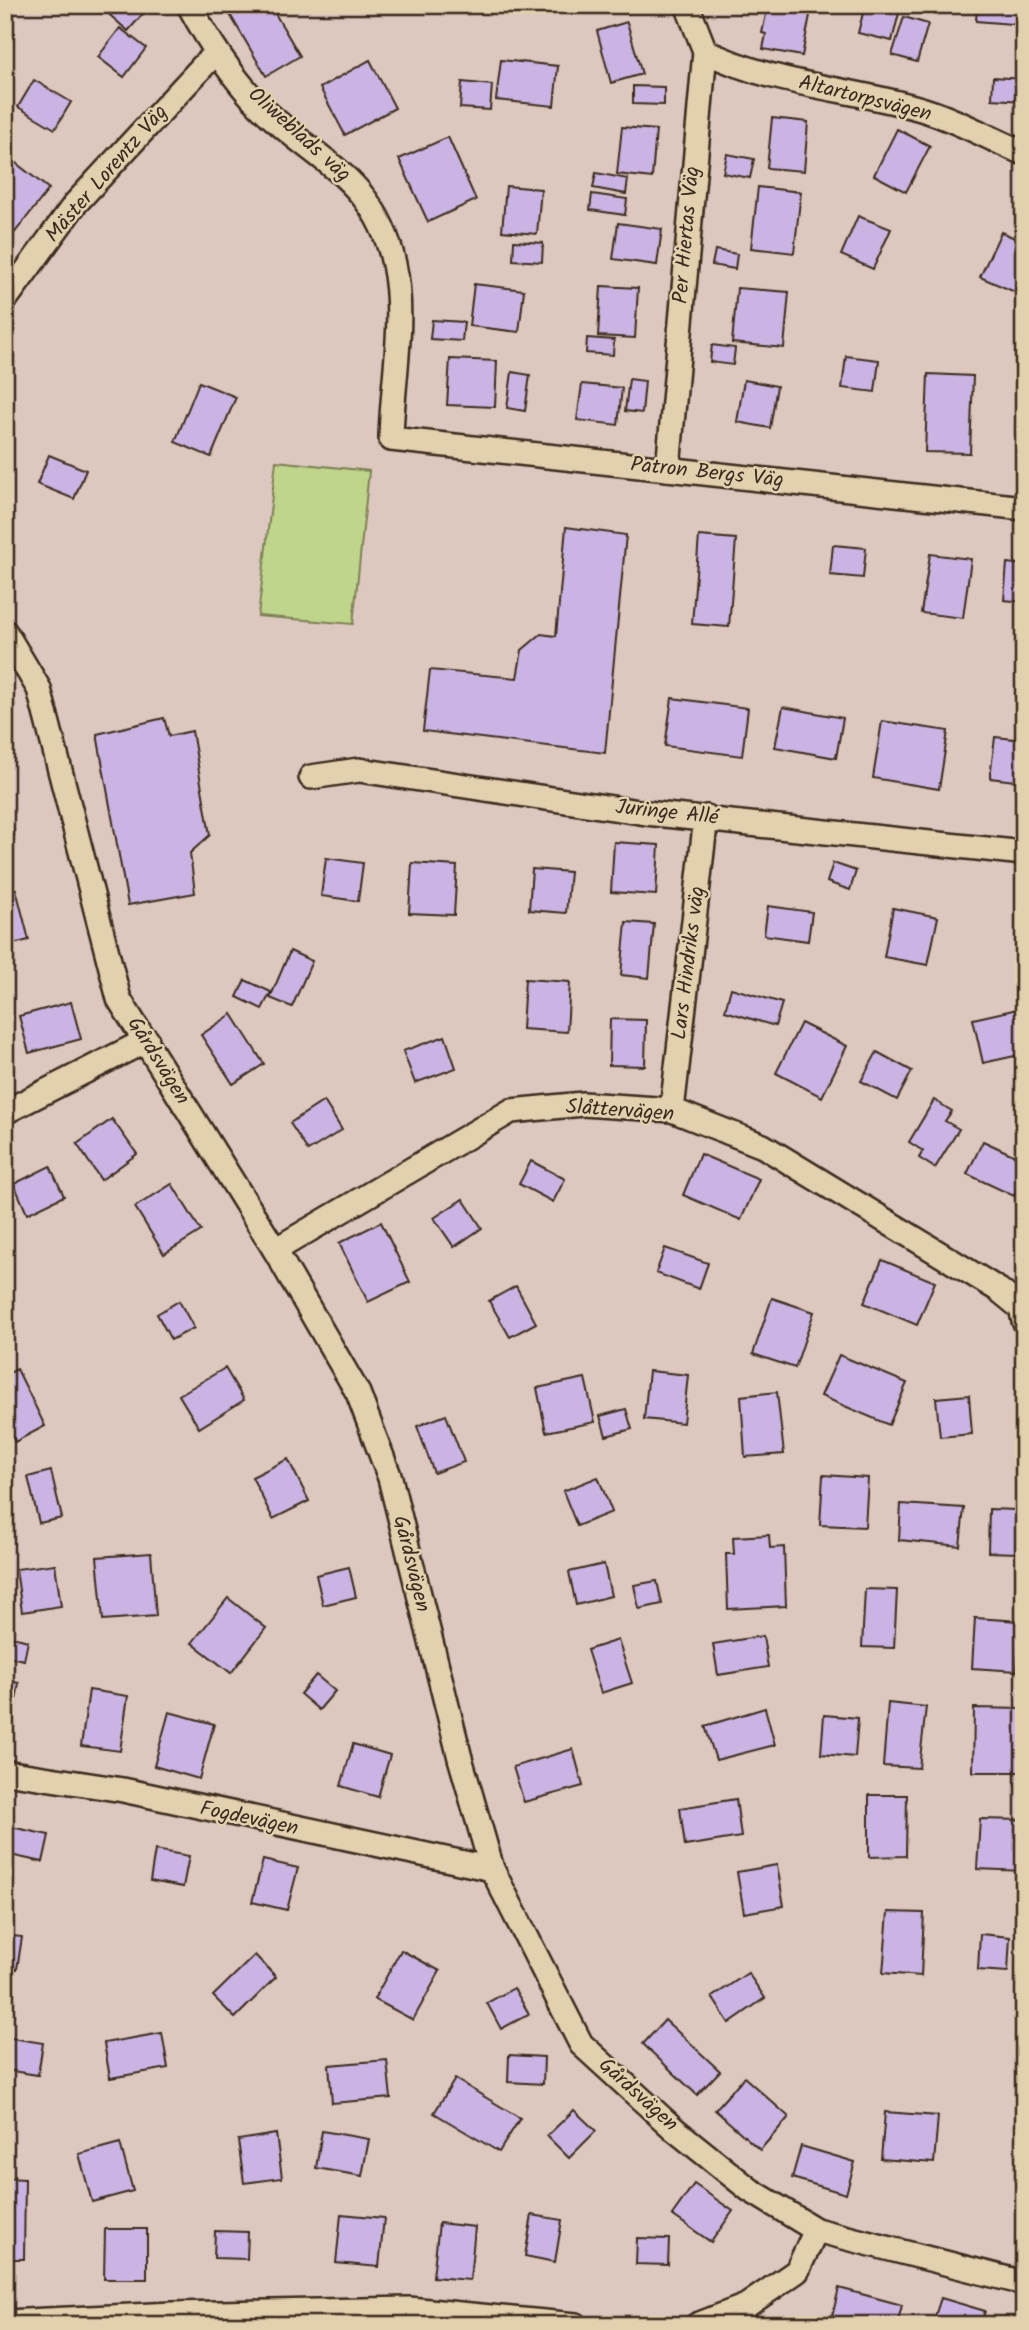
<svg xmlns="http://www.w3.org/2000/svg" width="1029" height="2330" viewBox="0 0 1029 2330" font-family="Kalam,sans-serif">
<rect width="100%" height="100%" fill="#dcc8be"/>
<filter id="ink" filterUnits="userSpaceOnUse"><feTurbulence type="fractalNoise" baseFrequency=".0143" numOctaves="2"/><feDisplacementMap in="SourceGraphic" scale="14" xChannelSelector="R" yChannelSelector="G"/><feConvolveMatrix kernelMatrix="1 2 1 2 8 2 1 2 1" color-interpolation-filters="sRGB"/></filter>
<g filter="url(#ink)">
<polygon fill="#bfd58b" stroke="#7d8054" stroke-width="2" points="276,461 369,471 353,624 258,616"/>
<g fill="#cbb4e3" stroke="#3b2a1e" stroke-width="2">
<polygon points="105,5 145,5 148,8 128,31 103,9"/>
<polygon points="270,5 300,56 266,76 225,6"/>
<polygon points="773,5 812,5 802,56 763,49 766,34 762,33 767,10 771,12"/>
<polygon points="865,5 901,5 892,41 858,33"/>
<polygon points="977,5 1024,5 1024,25 976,21"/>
<polygon points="904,17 928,24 917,62 892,55"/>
<polygon points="627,22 642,74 611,83 597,31"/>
<polygon points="120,28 146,48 124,77 98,57"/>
<polygon points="370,60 395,108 345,135 320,88"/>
<polygon points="501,60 558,66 554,106 496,100"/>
<polygon points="993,77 1024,79 1024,101 992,99"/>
<polygon points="34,80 71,102 55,129 18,107"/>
<polygon points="462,82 492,85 490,110 460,108"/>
<polygon points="633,86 664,87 664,105 633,104"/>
<polygon points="772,118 808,122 804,171 767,168"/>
<polygon points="622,127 656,130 652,178 617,174"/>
<polygon points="897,129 930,146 906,192 874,175"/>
<polygon points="448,137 476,200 428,222 399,159"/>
<polygon points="727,154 754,159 750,178 723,173"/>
<polygon points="12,160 49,189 5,245 5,168"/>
<polygon points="596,173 628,179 626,194 593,188"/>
<polygon points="506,186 541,189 537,234 502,231"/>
<polygon points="758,187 801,192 794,253 751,248"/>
<polygon points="592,194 627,199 625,215 590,210"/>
<polygon points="858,216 891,229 873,269 841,255"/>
<polygon points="618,223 662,229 657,265 613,259"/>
<polygon points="1001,232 1024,242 1022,295 980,277"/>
<polygon points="514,241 543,243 542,262 513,260"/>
<polygon points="715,250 737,254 735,269 712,265"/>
<polygon points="474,284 524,290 519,332 469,326"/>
<polygon points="601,286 638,288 635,338 598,336"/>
<polygon points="737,288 789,292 784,348 732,343"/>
<polygon points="432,320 464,322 462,341 430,339"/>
<polygon points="587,338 614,340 613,355 586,353"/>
<polygon points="712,345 735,348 733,365 710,362"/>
<polygon points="846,356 879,360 875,392 842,388"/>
<polygon points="450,359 497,361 495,407 447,405"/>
<polygon points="512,372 530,375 525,411 507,408"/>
<polygon points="928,374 973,376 970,453 925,452"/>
<polygon points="629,379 645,381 642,413 625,411"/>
<polygon points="744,380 777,386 770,428 737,422"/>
<polygon points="199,382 236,397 211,457 175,442"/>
<polygon points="582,384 622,388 618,425 577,420"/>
<polygon points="49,455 86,470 74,499 37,484"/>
<polygon points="566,527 626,535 605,753 423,731 430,670 517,678 522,650 541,634 556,636"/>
<polygon points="699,536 736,539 729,627 692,624"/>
<polygon points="833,545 866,548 863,578 830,575"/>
<polygon points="930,554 971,559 963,618 921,613"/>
<polygon points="1007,563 1024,565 1024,602 1004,600"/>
<polygon points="672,698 748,708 742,756 665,746"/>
<polygon points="783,707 843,718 836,758 775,747"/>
<polygon points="164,718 169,736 192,731 210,835 190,853 195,893 128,905 97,734"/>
<polygon points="882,721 948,731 939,789 873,778"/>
<polygon points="995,737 1024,740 1024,782 990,778"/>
<polygon points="5,803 14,835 5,838"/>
<polygon points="614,842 659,845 656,895 611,892"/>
<polygon points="326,858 363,863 358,901 321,896"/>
<polygon points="412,863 457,866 454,915 409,913"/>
<polygon points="833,863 856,871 850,890 827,882"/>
<polygon points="532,869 570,872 566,913 529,910"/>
<polygon points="16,889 29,940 5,946 5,891"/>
<polygon points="768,906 812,912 808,941 764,935"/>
<polygon points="893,908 938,917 928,965 884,957"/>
<polygon points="626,922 654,924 649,978 621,975"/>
<polygon points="290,951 312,961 292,1007 270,998"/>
<polygon points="525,979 570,982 567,1032 522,1029"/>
<polygon points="245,980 271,992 262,1009 237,997"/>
<polygon points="731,988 782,1003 775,1026 725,1011"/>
<polygon points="71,1002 81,1039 29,1053 19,1016"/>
<polygon points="1022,1008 1024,1054 983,1063 973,1019"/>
<polygon points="232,1014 264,1064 233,1084 201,1035"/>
<polygon points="610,1019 646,1020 645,1066 609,1065"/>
<polygon points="801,1023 847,1046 822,1097 776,1073"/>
<polygon points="445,1036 456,1068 415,1083 403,1051"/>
<polygon points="877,1052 912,1071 897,1100 861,1081"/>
<polygon points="934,1100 952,1111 945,1121 959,1129 935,1168 919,1158 923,1151 909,1142"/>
<polygon points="324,1101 342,1130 308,1151 290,1123"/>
<polygon points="112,1119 137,1154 101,1180 77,1144"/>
<polygon points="983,1141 1024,1160 1024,1175 1014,1196 967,1174"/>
<polygon points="700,1154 759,1179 741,1220 683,1195"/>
<polygon points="531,1161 565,1179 553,1202 519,1184"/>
<polygon points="50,1166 64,1196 27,1214 14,1184"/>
<polygon points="172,1184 201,1231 164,1254 135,1207"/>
<polygon points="463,1199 482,1228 454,1247 434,1218"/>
<polygon points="381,1222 410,1282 368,1302 339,1243"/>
<polygon points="665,1248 708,1263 699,1289 656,1273"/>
<polygon points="882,1260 935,1282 917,1325 864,1303"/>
<polygon points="516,1286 536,1323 510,1337 489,1301"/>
<polygon points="772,1298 814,1312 795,1368 753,1354"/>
<polygon points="179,1301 194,1328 171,1340 157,1314"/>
<polygon points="839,1355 907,1383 889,1425 821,1396"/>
<polygon points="225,1368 244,1400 199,1428 179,1395"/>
<polygon points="17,1369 45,1426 15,1442 5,1422 5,1375"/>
<polygon points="649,1371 688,1375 683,1423 644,1419"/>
<polygon points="585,1378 595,1422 546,1432 537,1388"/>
<polygon points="777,1392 784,1454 745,1457 741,1396"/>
<polygon points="969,1395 972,1434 940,1437 936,1398"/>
<polygon points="626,1409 632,1429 606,1436 600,1416"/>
<polygon points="446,1415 464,1462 434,1473 417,1426"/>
<polygon points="288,1459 309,1501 273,1519 252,1477"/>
<polygon points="51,1471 62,1518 39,1523 28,1477"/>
<polygon points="823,1475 868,1478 865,1527 820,1525"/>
<polygon points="598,1477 612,1512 577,1526 563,1491"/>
<polygon points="901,1504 964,1508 960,1546 899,1540"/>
<polygon points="989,1509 1017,1510 1017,1553 988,1552"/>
<polygon points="769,1535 770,1548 784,1547 786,1606 728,1609 726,1554 734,1554 733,1537"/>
<polygon points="151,1553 156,1616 103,1620 97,1557"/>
<polygon points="55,1564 61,1606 22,1612 16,1569"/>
<polygon points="604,1564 611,1596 576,1605 569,1572"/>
<polygon points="349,1567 356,1597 323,1605 316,1575"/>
<polygon points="657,1581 662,1604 639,1609 634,1585"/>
<polygon points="865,1589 897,1590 894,1648 862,1647"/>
<polygon points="228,1598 266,1628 231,1673 192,1643"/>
<polygon points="975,1618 1020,1621 1017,1671 972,1668"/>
<polygon points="5,1635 28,1641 24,1660 5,1656"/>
<polygon points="763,1636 768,1667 718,1675 713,1644"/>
<polygon points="618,1640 632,1683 601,1693 587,1650"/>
<polygon points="316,1675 335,1691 319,1710 300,1694"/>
<polygon points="5,1680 19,1683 14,1712 5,1710"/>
<polygon points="89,1690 128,1696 120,1751 81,1746"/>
<polygon points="888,1703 926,1707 919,1768 883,1766"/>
<polygon points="765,1708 775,1745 716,1760 705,1726"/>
<polygon points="974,1708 1024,1709 1024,1772 973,1772"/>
<polygon points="169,1712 214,1724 199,1779 154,1766"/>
<polygon points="824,1715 858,1718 855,1757 821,1754"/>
<polygon points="353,1744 390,1755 378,1797 341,1786"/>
<polygon points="573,1749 583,1786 524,1802 513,1767"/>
<polygon points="869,1795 907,1795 906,1856 869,1857"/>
<polygon points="736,1799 741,1837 685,1846 680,1808"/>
<polygon points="980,1819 1024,1820 1024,1871 977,1869"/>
<polygon points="11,1827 49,1835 43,1862 5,1854"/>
<polygon points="155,1850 189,1856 183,1887 150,1881"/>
<polygon points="263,1860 298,1868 287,1910 252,1902"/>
<polygon points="777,1865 784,1906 744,1913 737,1872"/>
<polygon points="888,1912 924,1913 921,1976 883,1973"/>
<polygon points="980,1934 1010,1937 1008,1972 978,1970"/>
<polygon points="5,1935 22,1937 17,1969 5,1967"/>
<polygon points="401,1950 440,1971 413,2020 374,1999"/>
<polygon points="255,1955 276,1977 235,2018 213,1996"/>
<polygon points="748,1973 765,1998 729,2023 712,1997"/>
<polygon points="514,1988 529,2014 501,2029 487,2003"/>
<polygon points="665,2020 720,2071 697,2095 643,2044"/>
<polygon points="162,2033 168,2068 110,2078 104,2043"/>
<polygon points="5,2037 43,2043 38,2075 5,2070"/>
<polygon points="509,2055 544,2057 543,2084 508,2082"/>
<polygon points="387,2060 391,2098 332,2103 329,2065"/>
<polygon points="744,2077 789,2117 760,2150 715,2110"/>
<polygon points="455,2079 520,2118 499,2152 434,2113"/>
<polygon points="574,2110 596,2131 569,2158 547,2136"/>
<polygon points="885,2112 938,2116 934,2163 881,2159"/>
<polygon points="322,2131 369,2139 362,2176 316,2168"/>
<polygon points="276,2134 282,2178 244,2183 238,2140"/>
<polygon points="120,2143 133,2191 92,2202 79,2154"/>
<polygon points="801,2146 855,2162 846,2194 792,2178"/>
<polygon points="5,2178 25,2179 24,2259 5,2259"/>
<polygon points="694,2184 733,2211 711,2242 672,2215"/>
<polygon points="341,2214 384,2218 379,2267 336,2263"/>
<polygon points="532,2215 562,2220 555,2262 525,2256"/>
<polygon points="439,2223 475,2227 470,2280 433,2277"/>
<polygon points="105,2229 147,2229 147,2279 104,2279"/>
<polygon points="215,2231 248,2232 247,2259 214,2258"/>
<polygon points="637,2238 669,2239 668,2265 636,2264"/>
<polygon points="839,2288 902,2305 897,2325 830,2325"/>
<polygon points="941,2298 985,2311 981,2325 932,2325"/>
</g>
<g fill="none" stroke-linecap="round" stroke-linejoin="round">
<g stroke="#3b2a1e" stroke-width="28">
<g id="street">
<path d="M189 5C209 42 230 75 259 105 315 162 375 176 394 264 406 321 392 381 391 439L1024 508"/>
<path d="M705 51C772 85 849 88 921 109 956 119 990 139 1024 153"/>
<polyline points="5,300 75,204 215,53"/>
<polyline points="668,469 705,51 687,5"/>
<polyline points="5,632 39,689 119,999 275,1250 358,1393 390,1478 460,1758 492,1869 581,2044 674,2129 750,2190 816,2230 1024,2283"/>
<polyline points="311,777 359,770 646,813 1024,853"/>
<polyline points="672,1110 706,817"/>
<polyline points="5,1112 147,1040"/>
<polyline points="275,1250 511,1111 583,1104 672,1110 763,1146 999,1290 1021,1308 1024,1321"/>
<polyline points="5,1772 123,1790 492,1869"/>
<polyline points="5,2322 173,2314 409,2309 576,2325"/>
<polyline points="697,2325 746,2306 797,2271 816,2230"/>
</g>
</g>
<use href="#street" stroke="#e3d0ae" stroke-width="23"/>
</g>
</g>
<g text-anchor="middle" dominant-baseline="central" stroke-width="5" stroke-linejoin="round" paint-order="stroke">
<g font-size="21" fill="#3b2a1e" stroke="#e3d0ae">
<text transform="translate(865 99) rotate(14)">Altartorpsvägen</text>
<text transform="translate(299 135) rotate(42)">Oliweblads väg</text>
<text transform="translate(107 174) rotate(-49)">Mäster Lorentz Väg</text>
<text transform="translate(687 235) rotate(-85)">Per Hiertas Väg</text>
<text transform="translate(707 473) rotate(6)">Patron Bergs Väg</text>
<text transform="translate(667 813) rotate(6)">Juringe Allé</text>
<text transform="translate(689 963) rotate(-83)">Lars Hindriks väg</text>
<text transform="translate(158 1061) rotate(58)">Gårdsvägen</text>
<text transform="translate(620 1111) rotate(4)">Slåttervägen</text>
<text transform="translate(411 1564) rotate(76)">Gårdsvägen</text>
<text transform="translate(249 1819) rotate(12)">Fogdevägen</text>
<text transform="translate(638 2095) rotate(42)">Gårdsvägen</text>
</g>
</g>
<rect width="1029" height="2330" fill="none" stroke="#e3d0ae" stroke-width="28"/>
<rect x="14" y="14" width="1001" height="2302" fill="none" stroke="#3b2a1e" stroke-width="2.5" filter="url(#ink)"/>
</svg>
